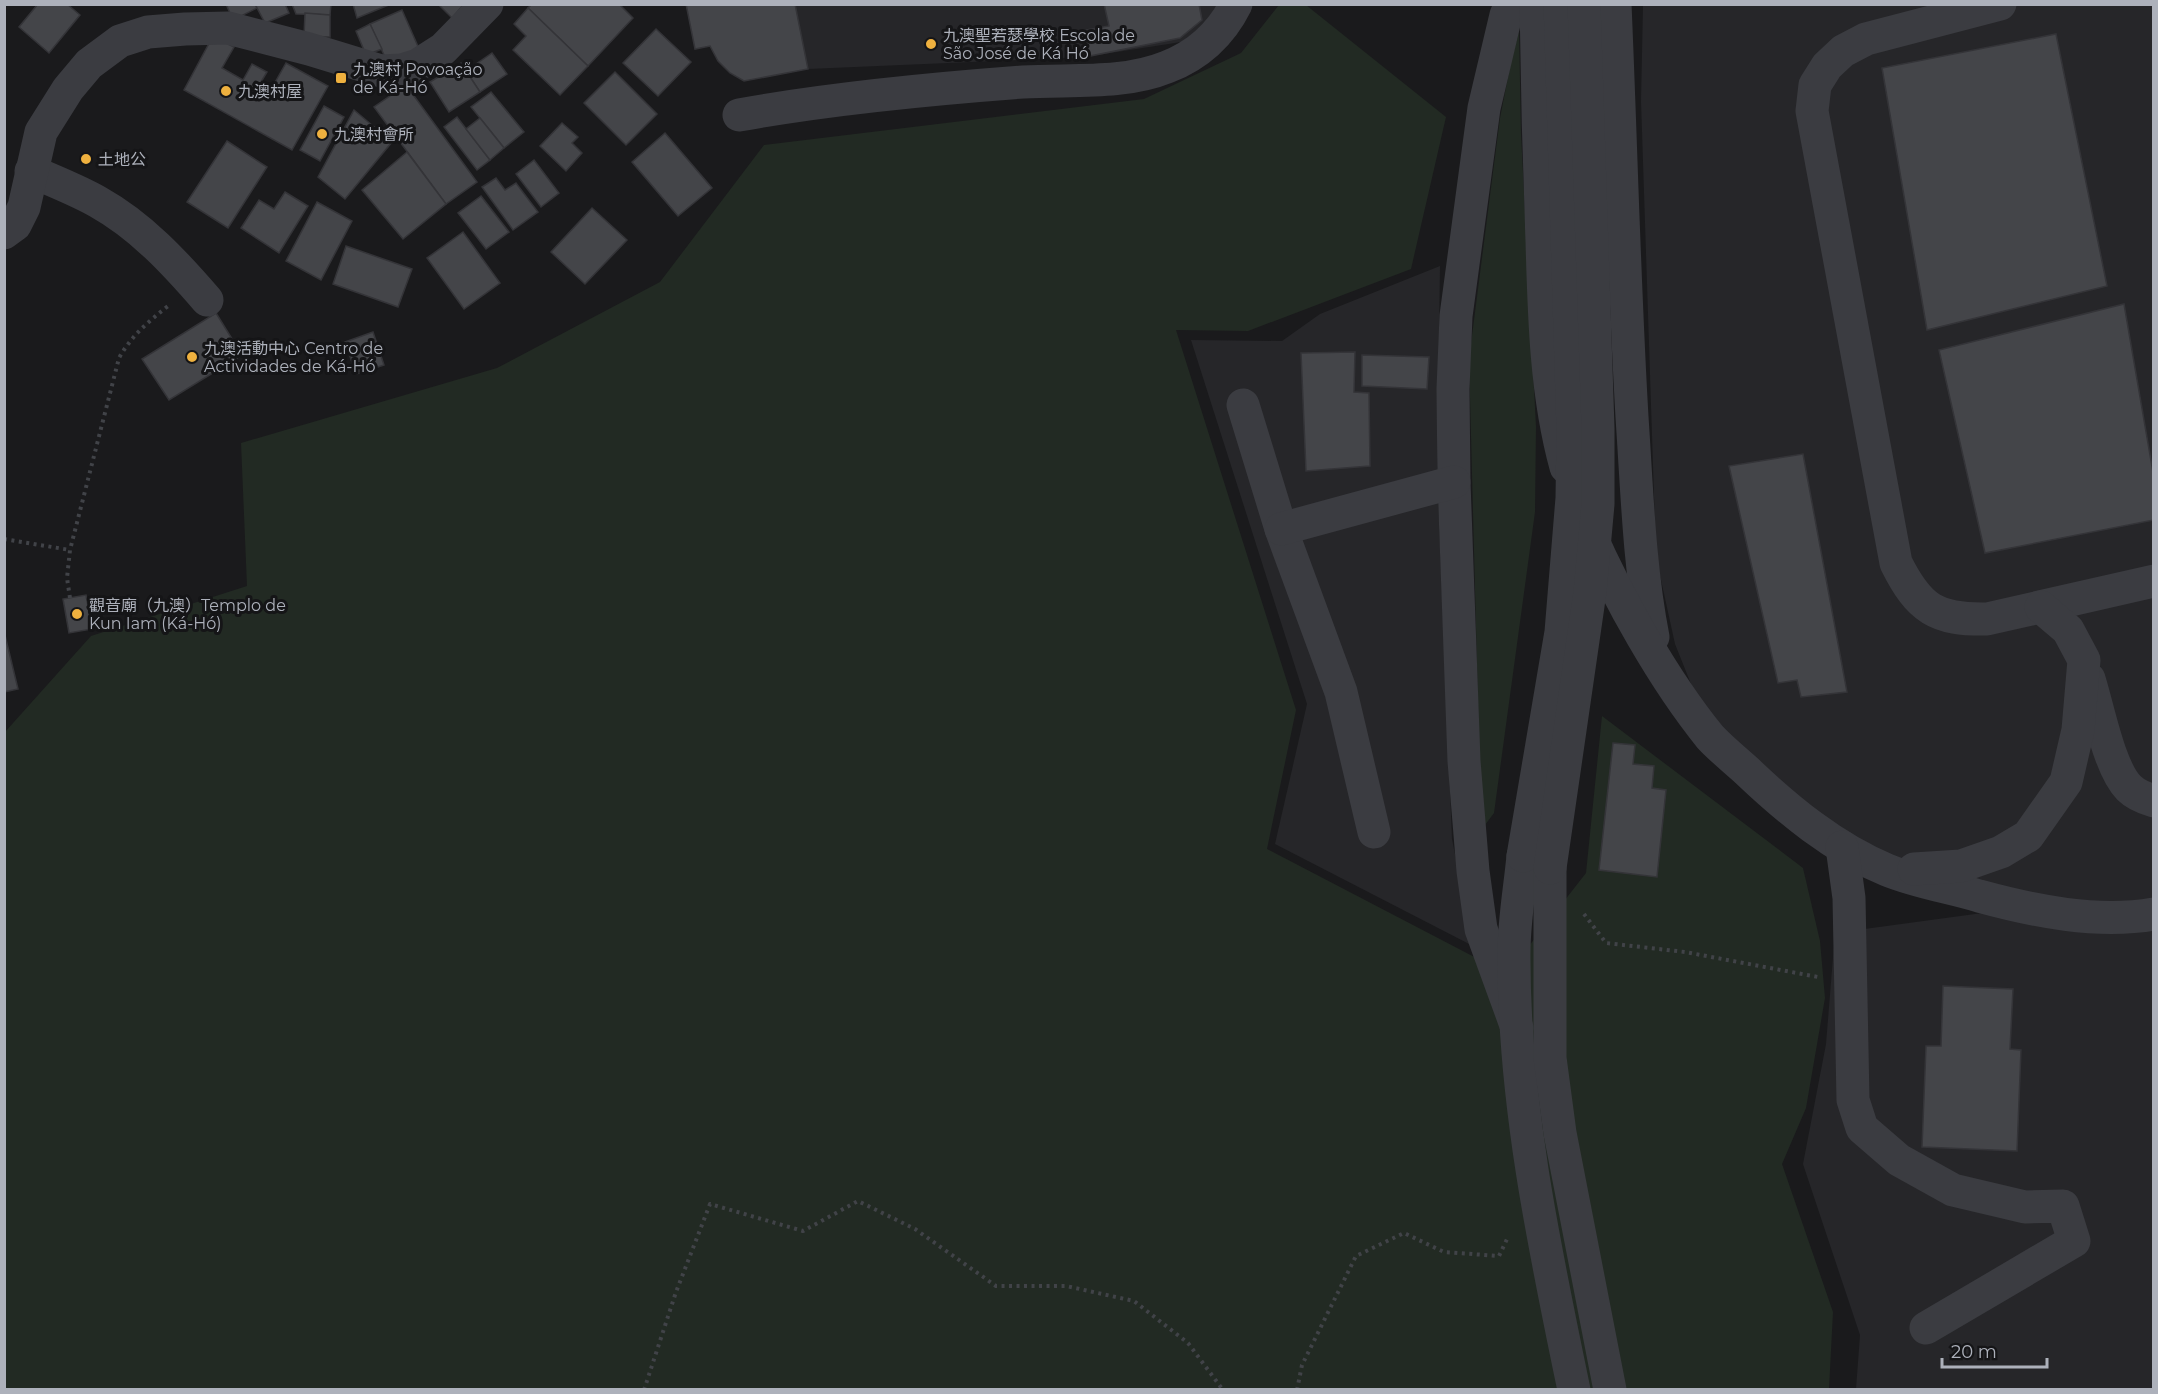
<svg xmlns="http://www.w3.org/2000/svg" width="2158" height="1394" viewBox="0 0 2158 1394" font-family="Montserrat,'Noto Sans SC',sans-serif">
<rect width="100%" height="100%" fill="#1a1a1c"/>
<g fill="#262629">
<polygon points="686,5 1220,5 1206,24 1181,42 1085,57 808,69 744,81 730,73 718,61 710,46 695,49"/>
<polygon points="1643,5 2153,5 2153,1389 1856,1389 1860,1335 1803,1164 1826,1044 1835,933 2049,904 1882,860 1794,799 1734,742 1697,699 1675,644 1656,557 1641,101"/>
<polygon points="1440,266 1437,472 1452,839 1473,946 1275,844 1307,704 1191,340 1282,341 1320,314"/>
</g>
<g fill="#222a23">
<polygon points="1279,5 1306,5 1446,117 1411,269 1248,331 1176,330 1296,710 1267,849 1507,974 1586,873 1602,716 1803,868 1820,941 1825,998 1806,1108 1782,1164 1833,1312 1829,1389 5,1390 5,732 91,636 247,586 241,443 497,368 660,282 764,145 1144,99 1241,53"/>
<polygon points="1519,31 1521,134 1536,427 1535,512 1494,813 1485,825 1481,819 1469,359 1500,118 1511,62"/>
</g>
<g fill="#444549" stroke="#343438" stroke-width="1.5">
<polygon points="38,4 67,4 80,15 49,53 19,27"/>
<polygon points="226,4 255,4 257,8 233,20"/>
<polygon points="255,4 285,4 289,13 265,23"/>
<polygon points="292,4 331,4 330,15 296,14"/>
<polygon points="353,4 391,4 357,18"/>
<polygon points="438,4 464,4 452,18"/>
<polygon points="532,4 619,4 633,18 588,66 528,8"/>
<polygon points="686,4 795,4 808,69 744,81 730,73 718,61 710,46 695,49"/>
<polygon points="1104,4 1199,4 1202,20 1180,38 1085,57 1080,31 1109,26"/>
<polygon points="528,8 588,66 560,95 513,50 526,36 514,24"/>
<polygon points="402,10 420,51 389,66 370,24"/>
<polygon points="305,13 330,15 330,37 304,36"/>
<polygon points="370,24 382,49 366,55 356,31"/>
<polygon points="656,29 691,62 658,96 623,63"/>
<polygon points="2056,34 2107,286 1927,330 1882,68"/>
<polygon points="213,36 234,47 222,68 243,80 252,64 267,72 258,87 269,93 286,63 328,86 292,150 184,90"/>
<polygon points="492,53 507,74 480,92 466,71"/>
<polygon points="461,63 480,92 449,112 430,82"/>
<polygon points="615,72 657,114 626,145 584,103"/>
<polygon points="406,85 477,182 446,204 374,107"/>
<polygon points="491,92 524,132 504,148 471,107"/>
<polygon points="324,106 344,117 320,161 300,150"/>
<polygon points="354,110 392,142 345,199 318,177"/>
<polygon points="457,117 490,160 477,170 444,127"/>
<polygon points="480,118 504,148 490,160 466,129"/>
<polygon points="562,123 578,137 572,143 582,153 566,171 540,146"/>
<polygon points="665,133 712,188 678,216 632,162"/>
<polygon points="227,141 267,167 228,228 187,202"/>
<polygon points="407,152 446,204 403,239 362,190"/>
<polygon points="534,160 559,193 541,207 516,174"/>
<polygon points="496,178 505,190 516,183 538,212 513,230 482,187"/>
<polygon points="285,192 308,206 279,253 241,228 259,200 274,209"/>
<polygon points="481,196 509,232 486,249 458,213"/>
<polygon points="317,202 352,221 321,280 286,261"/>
<polygon points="592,208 627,240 585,284 551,252"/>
<polygon points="463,232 500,283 464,309 427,258"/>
<polygon points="346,246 412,269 398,307 333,284"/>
<polygon points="2124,304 2154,478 2154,520 1985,553 1939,350"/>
<polygon points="216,313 242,355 169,400 142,359"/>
<polygon points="373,332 384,365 356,374 345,342"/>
<polygon points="1355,352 1354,392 1369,393 1370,466 1306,471 1301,353"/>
<polygon points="1362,355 1429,357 1427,389 1362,386"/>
<polygon points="1803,454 1847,692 1801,697 1797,680 1778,683 1729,466"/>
<polygon points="86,595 92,629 69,633 63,599"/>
<polygon points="4,631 18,689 4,692"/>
<polygon points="1613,743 1635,745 1633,764 1654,766 1652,788 1666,790 1657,877 1599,870"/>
<polygon points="1943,986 2013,989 2010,1049 2021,1050 2017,1151 1922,1147 1926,1046 1941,1046"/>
</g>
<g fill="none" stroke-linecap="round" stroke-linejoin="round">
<g stroke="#414348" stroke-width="4" stroke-dasharray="3 4.5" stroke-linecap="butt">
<polyline points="4,539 70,550"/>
<path d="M70 598 67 578 70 550 119 358C132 335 148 322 168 306"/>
<polyline points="1584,914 1606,943 1685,952 1818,977"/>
<polyline points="644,1390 676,1292 710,1204 803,1231 858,1201 915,1229 996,1286 1066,1286 1134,1301 1188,1343 1223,1390"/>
<polyline points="1297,1390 1302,1365 1356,1256 1404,1233 1444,1252 1499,1256 1507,1239"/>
</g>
<g stroke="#3b3c41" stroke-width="33">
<polyline points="1511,4 1506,15 1484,108 1456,316 1453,389 1454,482 1464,761 1473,871 1481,929 1517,1028"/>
<path d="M1536 4C1537 83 1539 162 1542 241 1544 316 1546 395 1566 467"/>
<path d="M1615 4C1621 142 1624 279 1632 417 1637 490 1639 565 1653 637"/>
<path d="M2000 4 1866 39 1843 51 1827 66 1815 85 1812 111 1896 563C1919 609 1936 620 1987 619L2154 581"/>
<path d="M739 115C833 98 929 89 1023 82 1070 79 1123 85 1167 67 1198 55 1221 34 1236 4"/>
<path d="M31 171C53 181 77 190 98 202 141 226 175 263 207 300"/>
<polyline points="4,233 15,225 24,207 41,132 68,89 89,64 120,41 148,32 185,29 228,28 309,49 381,71 402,70 418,65 443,49 487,4"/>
<polyline points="1243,405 1281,529 1341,692 1374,832"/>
<polyline points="1281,529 1454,482"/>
<path d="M1588 530C1618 598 1663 679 1710 737 1721 749 1735 760 1747 771 1788 810 1834 848 1887 870 1916 882 1949 887 1979 896 2034 911 2097 924 2154 914"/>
<path d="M2089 679C2098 707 2109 768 2129 788 2136 795 2144 798 2154 801"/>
<polyline points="1842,847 1849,898 1853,1100 1862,1128 1899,1160 1953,1190 2025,1207 2063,1206 2074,1241 1926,1328"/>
<path d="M1523 856C1520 888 1514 920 1514 952 1513 1099 1544 1246 1574 1390"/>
<polyline points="1550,868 1550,1058 1560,1133 1610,1390"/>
<polyline points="1914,869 1961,866 2001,852 2028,836 2066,782 2078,730 2084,660 2068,630 2041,607"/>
</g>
<g stroke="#3b3c41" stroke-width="33">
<polyline points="1523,856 1561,632 1572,498 1573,432 1560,4"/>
<polyline points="1550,868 1590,592 1598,504 1598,428 1584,4"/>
</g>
</g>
<g fill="#efb13f" stroke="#151517" stroke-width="2">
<circle cx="931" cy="44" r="6"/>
<rect x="335" y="72" width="12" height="12" rx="3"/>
<circle cx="226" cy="91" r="6"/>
<circle cx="322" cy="134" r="6"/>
<circle cx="86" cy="159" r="6"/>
<circle cx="192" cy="357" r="6"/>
<circle cx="77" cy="614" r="6"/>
</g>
<g text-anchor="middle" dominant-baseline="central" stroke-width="6" stroke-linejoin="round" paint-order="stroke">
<g font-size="16" fill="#adb1bb" stroke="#151517" text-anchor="start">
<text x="943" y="35">九澳聖若瑟學校 Escola de<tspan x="943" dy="18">São José de Ká Hó</tspan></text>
<text x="353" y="69">九澳村 Povoação<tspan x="353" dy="18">de Ká-Hó</tspan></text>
<text x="238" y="91">九澳村屋</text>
<text x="334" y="134">九澳村會所</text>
<text x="98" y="159">土地公</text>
<text x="204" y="348">九澳活動中心 Centro de<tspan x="204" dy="18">Actividades de Ká-Hó</tspan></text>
<text x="89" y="605">觀音廟（九澳）Templo de<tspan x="89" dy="18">Kun Iam (Ká-Hó)</tspan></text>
</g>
</g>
<rect width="2158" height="1394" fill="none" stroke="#adb1bb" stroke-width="12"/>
<path d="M1942 1358v9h105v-9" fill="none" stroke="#adb1bb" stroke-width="3"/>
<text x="1951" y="1358" font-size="18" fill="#adb1bb" stroke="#151517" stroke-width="4.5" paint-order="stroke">20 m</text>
</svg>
